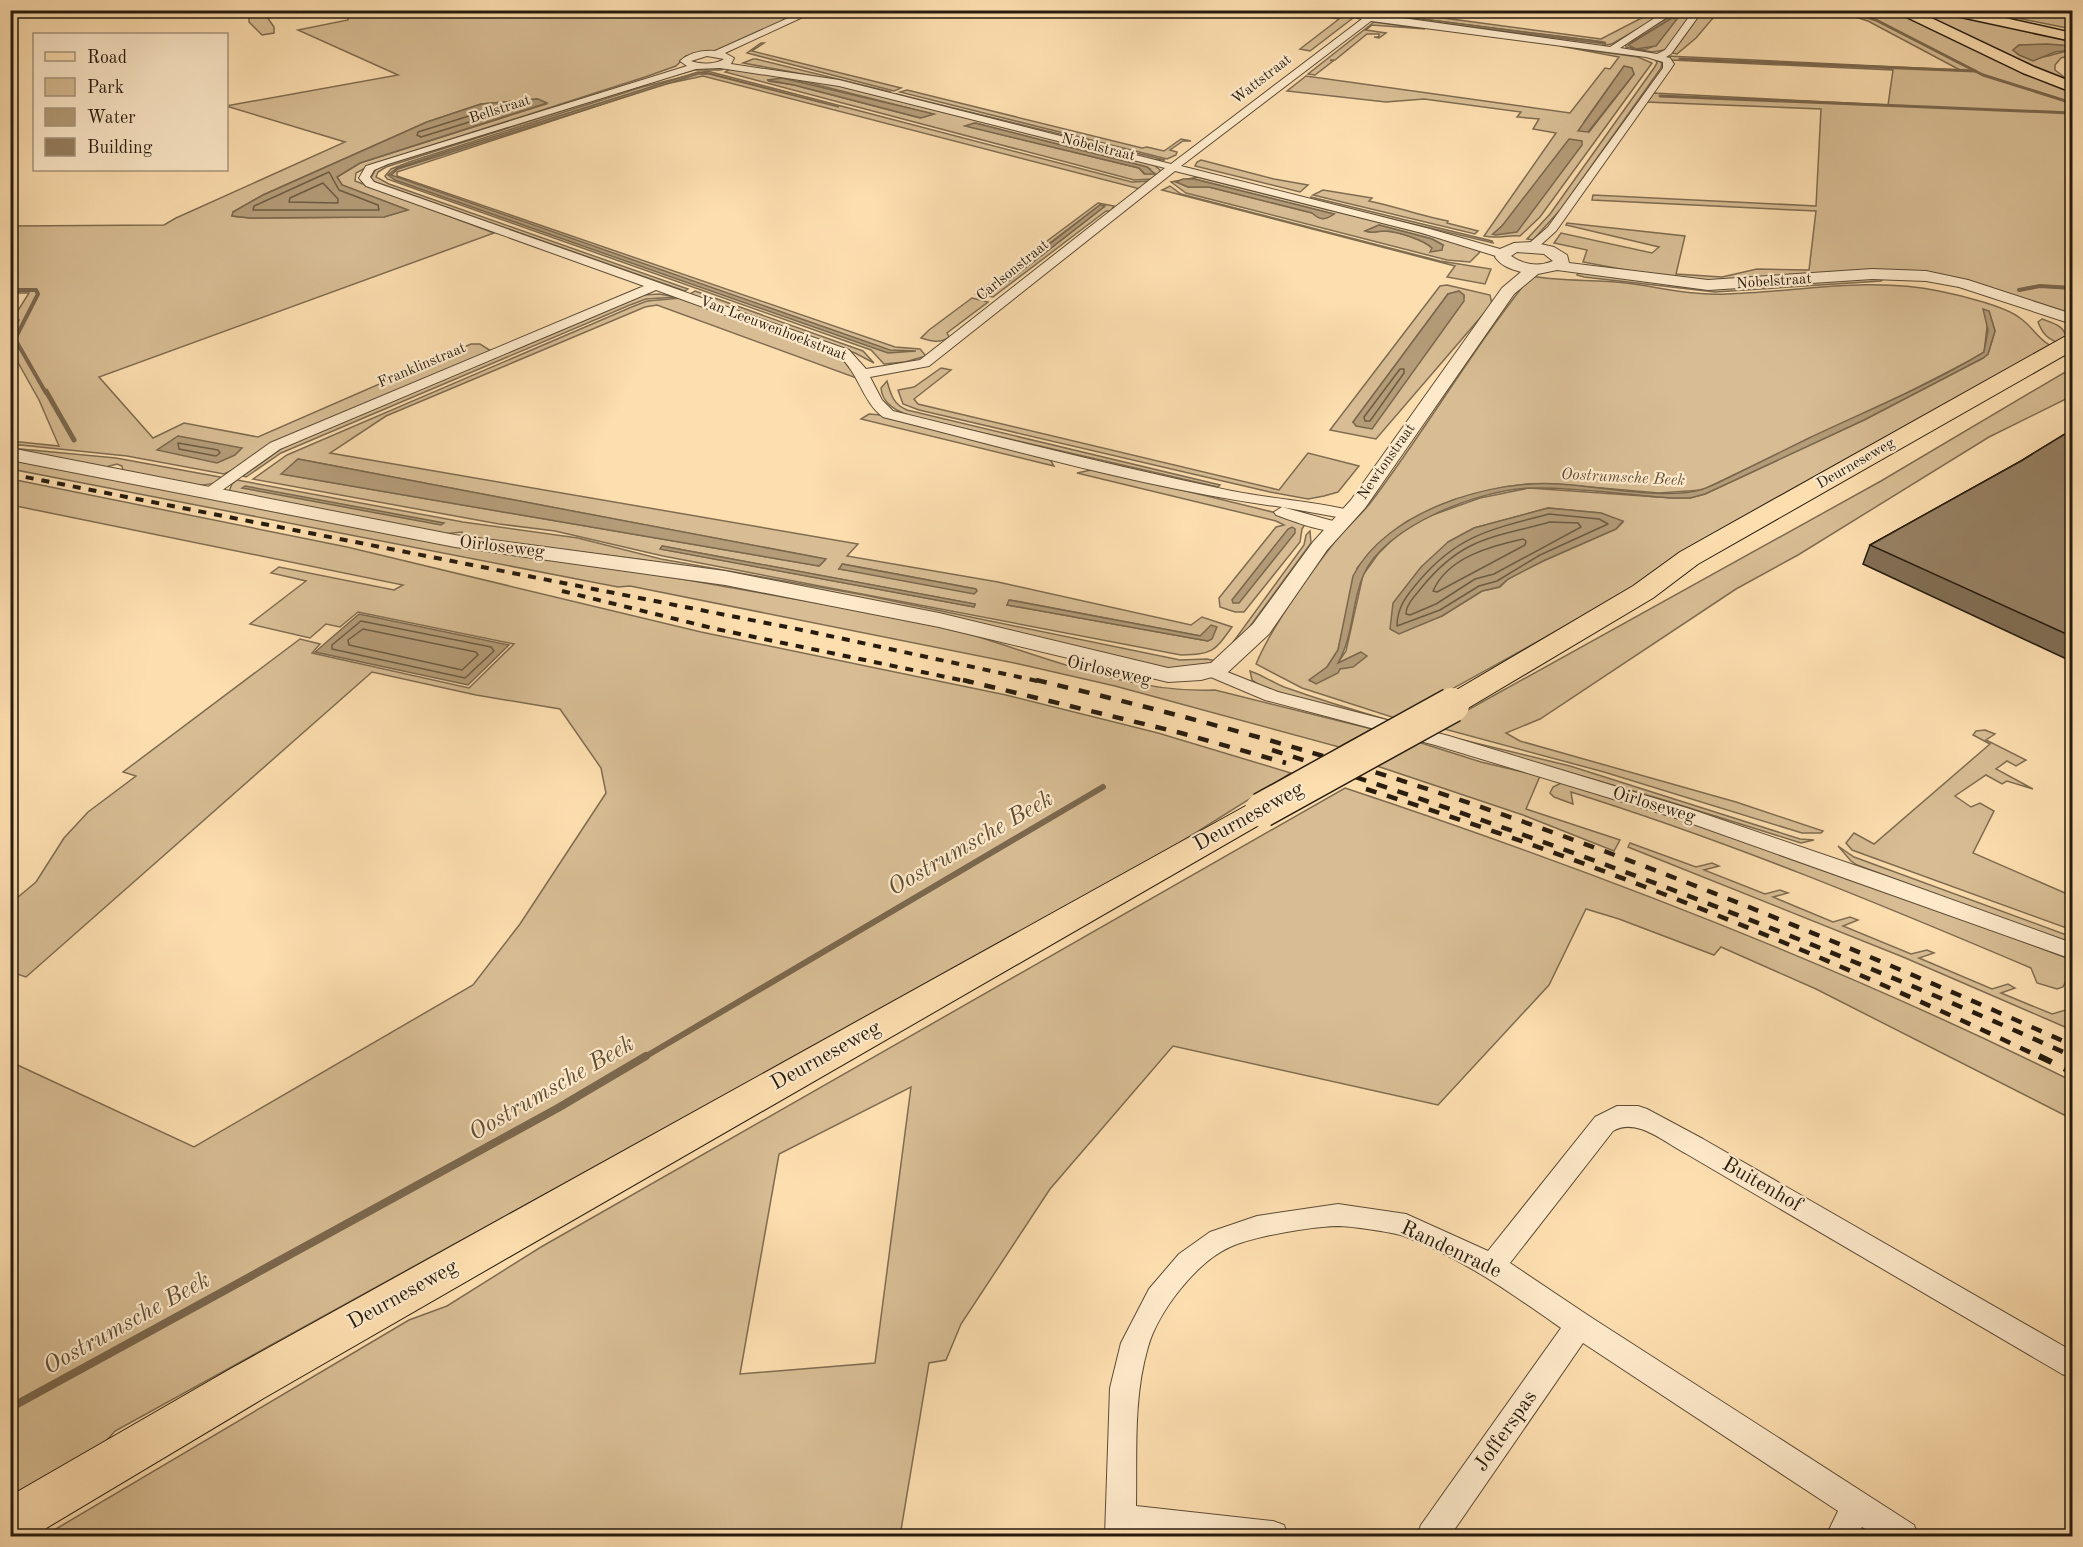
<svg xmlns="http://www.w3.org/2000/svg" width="2083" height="1547" viewBox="0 0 2083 1547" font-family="'Old Standard TT',serif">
<rect width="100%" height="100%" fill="#fddeaf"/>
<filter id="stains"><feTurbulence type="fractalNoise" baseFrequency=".00333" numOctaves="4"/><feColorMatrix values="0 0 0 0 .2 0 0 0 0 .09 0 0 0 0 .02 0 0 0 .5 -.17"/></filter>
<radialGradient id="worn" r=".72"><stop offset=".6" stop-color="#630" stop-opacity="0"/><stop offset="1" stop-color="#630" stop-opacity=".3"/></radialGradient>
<g fill="#d8bd94" stroke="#7f6c51" stroke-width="1.5" fill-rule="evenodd">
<polygon points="1703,10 1719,11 1696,38 1677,54 1672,53"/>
<polygon points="249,11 263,11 274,27 274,33 262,35 249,22"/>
<path d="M348 11H763L760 14 762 15 772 11H809L716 52 686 56 676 66 645 77 371 165 356 173 355 181 494 233 99 377 153 438 184 423 258 437 471 344H480L491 351 224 474 127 456 11 444V441L59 446 39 400 11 350V336L19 320H12L29 293H11L10 226 164 225 176 218 345 142 226 106 398 75 298 30 348 20ZM537 99 546 104 360 163 337 177 342 185 407 210 384 217 250 218 232 216 233 212 263 195 427 122 481 104Z"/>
<polygon points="1294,11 1311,11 1353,18 1310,51 1300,49 1339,19"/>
<path d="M1391 11 1601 39 1655 11H1669L1612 44 1599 46 1394 20 1385 16ZM1390 15 1604 42 1606 43 1389 17Z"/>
<path d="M1680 11H1695L1665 50 1652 52 1626 47 1625 43ZM1672 18C1664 37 1656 55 1631 48V42Z"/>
<polygon points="1836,11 1893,11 2072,90 2072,314 1981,287 1857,272 1701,282 1642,273 1583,262 1587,250 1554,243 1561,233 1652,253 1659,247 1566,225 1567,223 1685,236 1676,274 1722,277 1757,269 1809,270 1816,211 1592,200 1593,195 1816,206 1821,109 1646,102 1653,93 1888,105 1893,70 1671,60 1668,56 1960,70 1868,21"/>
<path d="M1904 11H1936L2072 39V46L2025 45H2019L2013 50C2030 67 2052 53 2072 50V55L2061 58 2055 65V70L2072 83 2052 77Z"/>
<polygon points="1982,11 2072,11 2072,29"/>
<polygon points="1374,22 1425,29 1372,25 1366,30 1386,33 1379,38 1374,37 1379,37 1379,34 1367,34 1335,60 1330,60 1333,61 1315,75 1308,74"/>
<polygon points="761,43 764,43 752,51 901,88 894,91 747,53"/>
<path d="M1560 46 1638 57 1652 63 1540 217 1520 236C1507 235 1497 239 1484 236L1556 133 1533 129 1539 119 1517 117 1521 112 1424 99 1386 102 1287 91 1306 76 1570 113 1605 68 1610 69 1619 57ZM1624 66 1634 74 1589 132 1584 122ZM1582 141 1517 231 1493 234 1502 226Z"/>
<polygon points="753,59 756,59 891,92 884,93 835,80 743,63"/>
<polygon points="1655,59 1662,63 1661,68 1561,209 1533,240 1527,239 1550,214 1654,68 1657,63"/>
<polygon points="728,67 721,70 694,70 652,82 386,167 378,172 376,177 389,184 688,289 685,291 375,182 371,178 376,169 391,163 695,68"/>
<path d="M732 68 820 81 1154 165 1160 170V173L1153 179 1134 180 725 72ZM768 81 806 82 933 114 920 118 794 85ZM975 123 1147 167 1150 169 1148 170 1154 173 1144 174 1139 168 966 126Z"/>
<polygon points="707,71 1132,182 1150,181 1140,189 703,76 661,85 397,172 397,176 895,347 920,349 926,356 905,362 884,364 871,350 387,179 385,176 391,169 409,162 642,87"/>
<polygon points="907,90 1142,148 1147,147 1164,151 1181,139 1191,141 1183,141 1170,150 1177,152 1176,155 1167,159 900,92"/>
<polygon points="896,94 897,94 1165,160 1152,160"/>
<polygon points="1201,160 1274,179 1308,185 1300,192 1195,166 1197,162"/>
<path d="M1198 177 1389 224 1482 250 1470 262 1447 260 1186 193 1171 182ZM1194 179 1334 214C1324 220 1321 220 1313 213L1209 187H1188L1177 182ZM1379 225 1432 239 1443 245 1432 248C1422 239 1399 232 1385 231 1378 230 1374 234 1366 231Z"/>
<polygon points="1170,186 1181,194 1440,261 1491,269 1485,284 1447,277 1455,266 1162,190"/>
<path d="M1323 190 1372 198 1369 201C1394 206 1421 216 1448 221L1447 223 1478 231 1475 234 1313 195Z"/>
<polygon points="1311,197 1492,241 1493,243 1311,200"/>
<path d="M1098 203 1114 206 1111 211H1106L993 297 976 294ZM1100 205 1104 207 997 290 985 292Z"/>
<polygon points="1578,271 1686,287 1856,278 1883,279 1881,281 1715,292 1584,277 1577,275"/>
<path d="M1531 276C1563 282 1595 279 1626 283 1659 287 1692 296 1726 294 1797 292 1868 276 1939 291 1959 295 2005 306 2020 318 2033 327 2040 342 2052 346L1627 592 1398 719 1302 688 1256 664C1274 622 1311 572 1340 535 1350 524 1362 514 1371 502 1427 428 1473 348 1531 276ZM1989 311 1995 331 1988 354 1983 358 1864 420 1705 494 1690 498H1672L1529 488 1480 498 1427 517 1398 534 1378 554 1363 575 1346 651 1337 664 1361 652 1340 669 1309 681 1327 667 1338 650 1357 568 1375 547 1406 522 1453 500 1504 487 1528 484H1556L1659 493 1702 490 1903 395 1975 358 1984 352ZM1548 508 1601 513 1623 522 1616 529 1543 561 1508 579 1500 587 1482 591 1442 616 1448 542 1474 528Z"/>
<path d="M1447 285 1490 295 1492 304 1376 439 1330 430 1440 286ZM1459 291 1464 295 1463 301 1372 428 1353 422 1448 294Z"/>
<polygon points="695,291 863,351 874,363 855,353 690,294"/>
<polygon points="659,294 677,297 646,299 630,305 281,453 246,477 243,476 284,447 643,295"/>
<path d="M681 298 840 356 854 369 859 379 657 305 645 307 386 416 330 453 858 544 847 556 998 582 1191 625 1202 617 1232 627C1214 652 1213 654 1181 655L663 556 555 531 499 524 253 479 287 455 634 306 647 301ZM298 459 825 559V560L819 566 282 474ZM662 546 975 604V605L974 607 661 549ZM843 564 976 589 839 569ZM1010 600 1201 636 1208 641 1007 605Z"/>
<path d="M972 298 988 302 947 333 949 337C940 344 931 341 921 338L929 330Z"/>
<path d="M2042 319C2052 323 2064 325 2066 337L2061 344C2048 339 2043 335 2038 322Z"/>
<polygon points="941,368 951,370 914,399 918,404 1279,490 1308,453 1359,466 1338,492 1324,496 1308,499 1270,492 919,410 903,404 898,390 914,387"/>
<polygon points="2072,368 2072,396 1989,437 1798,555 1736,589 1540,719 1506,733 1520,741 1736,802 1823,831 1821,833 1802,833 1604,772 1437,727 1881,481"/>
<path d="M887 381C891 395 893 404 907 410L1220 485 1218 487 910 416C897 411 882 404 881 388Z"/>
<polygon points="869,414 881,415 1048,456 1054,466 861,419"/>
<path d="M10 448 116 458 225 478C200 495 151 478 123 472L122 466 117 464 102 468Z"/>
<path d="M10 460 885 615C912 621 940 625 966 633 1046 657 1131 694 1215 690L1372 729 1339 747 1115 686 1019 664 630 586 618 587 11 469Z"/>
<polygon points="1096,469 1289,516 1305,524 1302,529 1300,542 1244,612 1235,612 1220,607 1219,598 1276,527 1284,525 1276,521 1077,473"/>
<polygon points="11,479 347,547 701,632 1006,695 1158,733 1291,773 1157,857 115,1431 95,1453 11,1508 11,1062 194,1147 473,985 520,924 606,793 601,768 560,709 476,695 372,672 26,977 11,972 11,903 36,882 64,838 88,812 136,776 123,772 300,639 320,644 312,653 469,688 514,644 358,612 340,627 326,624 310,638 250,624 306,581 271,573 279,567 394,590 403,585 11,505"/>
<polygon points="237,480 463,522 578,538 661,559 864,595 1180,660 1207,659 1221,662 1175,670 958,619 644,560 463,537 462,532 443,534 228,494 232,484"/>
<polygon points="1310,531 1311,543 1237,644 1223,656 1304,545 1306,535"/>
<path d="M1250 671C1262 675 1272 682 1284 687 1318 699 1353 710 1388 720L1386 721 1265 689 1252 680Z"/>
<polygon points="1985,730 1995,734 1986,740 2026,760 2016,766 2007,761 1996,769 2033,789 2007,781 2002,784 1986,775 1955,796 1971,807 1980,803 1994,811 1973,853 2072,896 2072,930 1852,850 1846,843 1854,833 1874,844 1990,744 1973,735 1976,731"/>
<polygon points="1434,733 1570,766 1800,839 1814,840 1801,843 1664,800"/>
<polygon points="1418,742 1481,762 1540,776 1526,809 1620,840 1614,851 1523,815 1377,766"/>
<path d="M1561 783 1774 848 2072 960V968L2063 987 2057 989 2037 983 2031 968C1880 904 1728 841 1571 792L1573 804 1554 797 1550 793 1553 787Z"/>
<path d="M1345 788C1592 870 1839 965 2072 1081V1119L1816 989 1721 947 1714 955 1619 919 1586 909 1549 985 1438 1105 1173 1046 1050 1189 961 1324 946 1360 929 1363 900 1536H44L409 1320 447 1306 541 1247ZM911 1087 875 1363 740 1374 779 1154Z"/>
<polygon points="1630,843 1696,867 1712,863 1719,866 1704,870 1765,894 1780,890 1788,893 1773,897 1833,922 1850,917 1858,920 1843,926 1911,954 1927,950 1934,953 1919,958 1992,989 2008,984 2015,988 2001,993 2052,1014 2069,1009 2072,1012 2072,1030 1903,957 1628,847"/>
<polygon points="1838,846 1854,857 2072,937 2072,945 1857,865 1851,861"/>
</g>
<g fill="#b49c78" stroke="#7b684e" stroke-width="1.5">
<polygon points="1390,15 1596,41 1606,44 1389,17"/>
<polygon points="1672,18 1677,19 1656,46 1636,49 1628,45"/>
<polygon points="2047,44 2072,46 2072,50 2055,52 2033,61 2019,55 2013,50 2019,45"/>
<polygon points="1624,66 1632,68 1634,74 1588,132 1578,131"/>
<polygon points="698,72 708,73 839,107 709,74 698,74 398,169 391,175 890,350 916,351 888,353 395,180 388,175 397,168 442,153"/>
<polygon points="782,78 934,114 921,118 794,85 767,80"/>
<polygon points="538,99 547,103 360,163 337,177 342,185 408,210 384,217 250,218 232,216 233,212 263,195 427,122 481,104"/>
<polygon points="975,123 1147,167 1155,174 1145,174 1139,168 965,126"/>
<polygon points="1569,139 1582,141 1582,145 1517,232 1495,235 1493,234 1502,226"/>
<path d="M1183 179H1194L1334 214C1325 220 1321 221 1312 213L1209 187H1188L1176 182Z"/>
<polygon points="1100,205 1105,206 997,290 985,294"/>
<path d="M1379 225 1432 239 1443 245 1442 250 1430 252 1432 248C1424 240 1396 231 1385 231 1377 231 1374 234 1365 231Z"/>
<polygon points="1459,291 1464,295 1464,301 1372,429 1356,426 1353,422 1448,294"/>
<path d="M1983 309 1989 311 1995 331 1988 354 1983 358 1864 420 1705 494 1690 498H1673C1625 495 1578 487 1531 488 1481 489 1383 526 1363 576 1351 605 1354 635 1338 663L1361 652 1367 656 1353 667 1340 669 1338 673 1316 684 1309 680 1327 667 1338 650 1353 576C1386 511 1491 479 1559 484 1598 486 1667 501 1703 489 1714 486 1725 479 1736 474 1760 462 1785 450 1809 438 1868 410 1928 386 1984 352L1988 330Z"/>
<polygon points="178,436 242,448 235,455 217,463 157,450"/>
<polygon points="298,459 826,559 819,566 281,474"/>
<polygon points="245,486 444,523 441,525 242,488"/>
<polygon points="1548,508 1601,513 1623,521 1616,529 1543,561 1508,579 1499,587 1482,591 1442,616 1399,634 1390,629 1393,603 1421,567 1448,542 1474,528"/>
<polygon points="1292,527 1295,529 1295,533 1239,603 1233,603 1232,600 1288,529"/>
<polygon points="662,546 975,604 974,607 660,549"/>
<polygon points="842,564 976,589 977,591 974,594 839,569"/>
<polygon points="1009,600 1200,636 1211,625 1217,627 1212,639 1208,641 1007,605"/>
<polygon points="359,614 509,645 468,685 315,652"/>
</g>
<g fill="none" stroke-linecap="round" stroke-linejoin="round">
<g stroke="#6d5c43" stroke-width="1.5">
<polygon points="491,109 494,111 492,115 421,137 417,135 418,132"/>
<polygon points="329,172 339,190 378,205 379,210 253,210 254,206"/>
<polygon points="323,183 338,199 338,203 289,202 290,198"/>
<polygon points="1400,369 1404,369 1404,373 1370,421 1365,421 1364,417"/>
<polygon points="178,443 218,450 220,453 216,456 179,449"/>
<path d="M1549 514 1599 519 1608 524 1540 555 1497 581 1479 586 1440 610 1397 626C1397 607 1407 595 1419 581 1459 534 1493 529 1549 514Z"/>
<path d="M1550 522 1578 523 1581 527 1494 574 1475 579 1436 604 1410 615 1406 614C1406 604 1416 595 1422 587 1463 537 1492 538 1550 522Z"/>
<path d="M1523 539 1526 541 1525 545 1437 592 1433 591C1448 557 1491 546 1523 539Z"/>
<polygon points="361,621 491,647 494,651 465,678 332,649 332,645"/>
<polygon points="363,629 476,652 478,655 462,670 349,645 348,640"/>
</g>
<g stroke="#7b684e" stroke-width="3">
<polyline points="1847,10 1876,20 1983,75 2072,103"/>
<polyline points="1680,59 1975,71"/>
<polyline points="1660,96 2072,113"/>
</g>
<g stroke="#7b684e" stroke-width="4">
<polyline points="10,290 36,290 38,294 15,339 46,393"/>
<polyline points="2019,290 2040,286 2072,288"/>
</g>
<polyline stroke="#7b684e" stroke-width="5" points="46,391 74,440"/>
<polyline stroke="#7b684e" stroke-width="6" points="643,1058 1103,787"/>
<polyline stroke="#7b684e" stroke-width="8" points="10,1408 558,1108 646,1056"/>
<g stroke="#5c4c36" stroke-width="2">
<g id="minor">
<path d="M806 10H818L725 53 734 58 731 64 839 80 1171 164 1362 19 1326 10H1345L1610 47 1667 10H1678L1620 48 1657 54 1665 50 1694 10H1703L1671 54 1666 57 1670 58 1674 64 1670 70 1556 231 1535 250H1527L1525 247 1548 227 1663 68V62L1646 57 1371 21 1181 166 1430 229 1507 251V257H1499L1422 233 1175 171 929 366 870 377 882 400 893 411C1006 439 1118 467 1232 491 1272 499 1313 501 1354 511L1356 514 1348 519 1282 507 1344 524 1346 527 1344 530C1326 535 1294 521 1276 515L1274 512 1282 507C1147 489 1015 450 883 417 862 401 859 373 839 356L656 290 280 449 214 496H204L201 493 204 490 270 443 644 286 366 186 359 178 366 166 687 66 680 61C690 52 703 50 715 51ZM707 56 724 59C717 64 700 65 691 61ZM720 68 839 86 1165 168 920 360 866 369 849 350 374 182 370 177 374 170 388 164 696 69Z"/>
<polygon points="1212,666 1278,692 1449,736 1690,809 1886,876 2072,943 2072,959 1676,818 1435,745 1265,700 1206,675 1203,671 1206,667"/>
<path d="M1617 1106H1638L1647 1109 1703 1139 2072 1351V1378L2062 1374 1685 1153C1664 1142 1636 1117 1613 1131L1510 1263 1589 1316 1914 1525 1918 1536H1877L1862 1527 1857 1536H1826L1838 1511 1583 1343 1450 1536H1417L1421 1525 1561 1328C1511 1293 1462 1258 1404 1236 1392 1232 1350 1226 1337 1226 1309 1227 1255 1236 1230 1247 1196 1262 1158 1312 1148 1347 1133 1398 1137 1453 1136 1506L1273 1521 1284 1525 1288 1536H1105L1110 1388 1121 1343 1149 1289 1179 1254 1210 1232 1257 1216 1338 1204 1406 1214 1488 1251 1595 1117Z"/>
</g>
</g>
<g stroke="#5c4c36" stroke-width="2">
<path id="tertiary" d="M1531 242 1554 247 1567 255 1569 263 1708 280 1872 269 1926 271 1968 280 2072 314V324L1959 287 1926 281 1872 279 1708 290 1557 270 1538 274 1514 294 1365 508 1327 550 1269 634 1227 673 1201 680 1168 682 939 627 725 585 455 547 10 460V448L455 535 725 571 939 613 1168 668 1211 663 1253 624 1313 542 1351 500 1502 288 1521 272C1511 269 1501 266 1495 257L1500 249 1514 243ZM1517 252 1544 254 1553 261C1539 267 1524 265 1511 256Z"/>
</g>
<g stroke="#261b0e" stroke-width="2">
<g id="primary">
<polygon points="2072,336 2072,351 1698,564 1653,598 1463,711 1452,714 1441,711 1437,705 1441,699 1633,586 1680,552 2064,337"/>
<polygon points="1262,800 1273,803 1278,810 1273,817 264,1398 33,1536 10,1536 10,1496 232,1368 1251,803"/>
</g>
</g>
<g stroke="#261b0e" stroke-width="3">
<g id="motorway">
<polygon points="1892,10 1913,10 1927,16 2034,67 2072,82 2072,92 2023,73"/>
<polygon points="1940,10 1969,10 2072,33 2072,41 1947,14"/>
</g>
</g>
<use href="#minor" fill="#feeacb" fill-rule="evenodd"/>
<use href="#tertiary" fill="#feeacb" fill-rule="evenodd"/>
<use href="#primary" fill="#fddeaf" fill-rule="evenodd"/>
<use href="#motorway" fill="#fddeaf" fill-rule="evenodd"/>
<g stroke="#261b0e" stroke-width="4" stroke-dasharray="8 8" stroke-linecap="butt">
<polyline points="10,474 807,631 1042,682"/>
<polyline points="562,591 716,629 970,682"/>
</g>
<g stroke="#261b0e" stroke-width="4.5" stroke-dasharray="11 11" stroke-linecap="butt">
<polyline points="963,680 1181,733 1286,763"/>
<path d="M1036 680C1145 706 1254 734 1362 768 1605 844 1840 941 2072 1045"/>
<path d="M1272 750C1545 837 1811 938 2072 1056"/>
<path d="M1366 789C1597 862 1824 954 2042 1058"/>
</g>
<polyline stroke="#261b0e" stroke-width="6" stroke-dasharray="14 14" stroke-linecap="butt" points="2039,1056 2072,1072"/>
<g stroke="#261b0e" stroke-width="37" stroke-linecap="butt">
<polyline id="primary-bridge" points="1262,810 1452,705"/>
</g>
<use href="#primary-bridge" stroke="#fddeaf" stroke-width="34"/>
</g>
<polygon fill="#816e54" stroke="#261b0e" stroke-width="1.5" points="2073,429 2073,662 1863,564 1870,545 2021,461"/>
<polygon fill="#968062" stroke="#261b0e" stroke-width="1.5" points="2073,429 2073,637 1870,545 2021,461"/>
<g text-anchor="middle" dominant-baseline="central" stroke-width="4.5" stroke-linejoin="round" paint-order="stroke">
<g font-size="15" fill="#261b0e" stroke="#feeacb">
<text transform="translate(1262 80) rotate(-38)">Wattstraat</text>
<text transform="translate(500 110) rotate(-18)">Bellstraat</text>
<text transform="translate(1098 148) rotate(14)">Nobelstraat</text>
<text transform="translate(1013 271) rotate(-39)">Carlsonstraat</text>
<text transform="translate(1774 282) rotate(-4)">Nobelstraat</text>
<text transform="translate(773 329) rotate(21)">Van Leeuwenhoekstraat</text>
<text transform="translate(422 366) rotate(-23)">Franklinstraat</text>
<text transform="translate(1387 462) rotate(-55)">Newtonstraat</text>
<text transform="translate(1856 464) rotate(-30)">Deurneseweg</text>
</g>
<g font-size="16" font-style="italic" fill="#5f4f38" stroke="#feeacb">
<text transform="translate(1623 478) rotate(3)">Oostrumsche Beek</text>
</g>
<g font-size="18" fill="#261b0e" stroke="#feeacb">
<text transform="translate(502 547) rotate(7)">Oirloseweg</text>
<text transform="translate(1109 671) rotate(13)">Oirloseweg</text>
<text transform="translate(1654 805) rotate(17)">Oirloseweg</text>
</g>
<g font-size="21" fill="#261b0e" stroke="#feeacb">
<text transform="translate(1249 817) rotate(-29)">Deurneseweg</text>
<text transform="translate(826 1056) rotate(-29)">Deurneseweg</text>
<text transform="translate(1762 1185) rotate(30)">Buitenhof</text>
<text transform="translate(1451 1250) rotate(25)">Randenrade</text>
<text transform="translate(403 1295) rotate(-29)">Deurneseweg</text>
<text transform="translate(1506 1431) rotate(-55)">Jofferspas</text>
</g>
<g font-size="24" font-style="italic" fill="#5f4f38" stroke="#feeacb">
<text transform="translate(971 844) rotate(-30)">Oostrumsche Beek</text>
<text transform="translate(552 1089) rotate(-30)">Oostrumsche Beek</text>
<text transform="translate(127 1324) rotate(-29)">Oostrumsche Beek</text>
</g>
</g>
<rect width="2083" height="1547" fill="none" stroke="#fddeaf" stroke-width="36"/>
<rect x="12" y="12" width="2059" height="1523" fill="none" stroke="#261b0e" stroke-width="3"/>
<rect x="18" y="18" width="2047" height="1511" fill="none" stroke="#261b0e" stroke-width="1.5"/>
<rect x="33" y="33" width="195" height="138" fill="#feeacb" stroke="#a8977f" stroke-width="1.5"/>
<rect x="45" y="52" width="30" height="9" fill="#fddeaf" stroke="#a8977f" stroke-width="1.5"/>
<text x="87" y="63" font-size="18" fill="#261b0e">Road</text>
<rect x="45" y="78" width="30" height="18" fill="#d8bd94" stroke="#a8977f" stroke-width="1.5"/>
<text x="87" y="93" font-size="18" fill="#261b0e">Park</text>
<rect x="45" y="108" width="30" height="18" fill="#b49c78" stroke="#a8977f" stroke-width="1.5"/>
<text x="87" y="123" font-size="18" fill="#261b0e">Water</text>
<rect x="45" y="138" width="30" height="18" fill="#968062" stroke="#a8977f" stroke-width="1.5"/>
<text x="87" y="153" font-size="18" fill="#261b0e">Building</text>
<rect width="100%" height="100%" filter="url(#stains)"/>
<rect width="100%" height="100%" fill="url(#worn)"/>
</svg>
